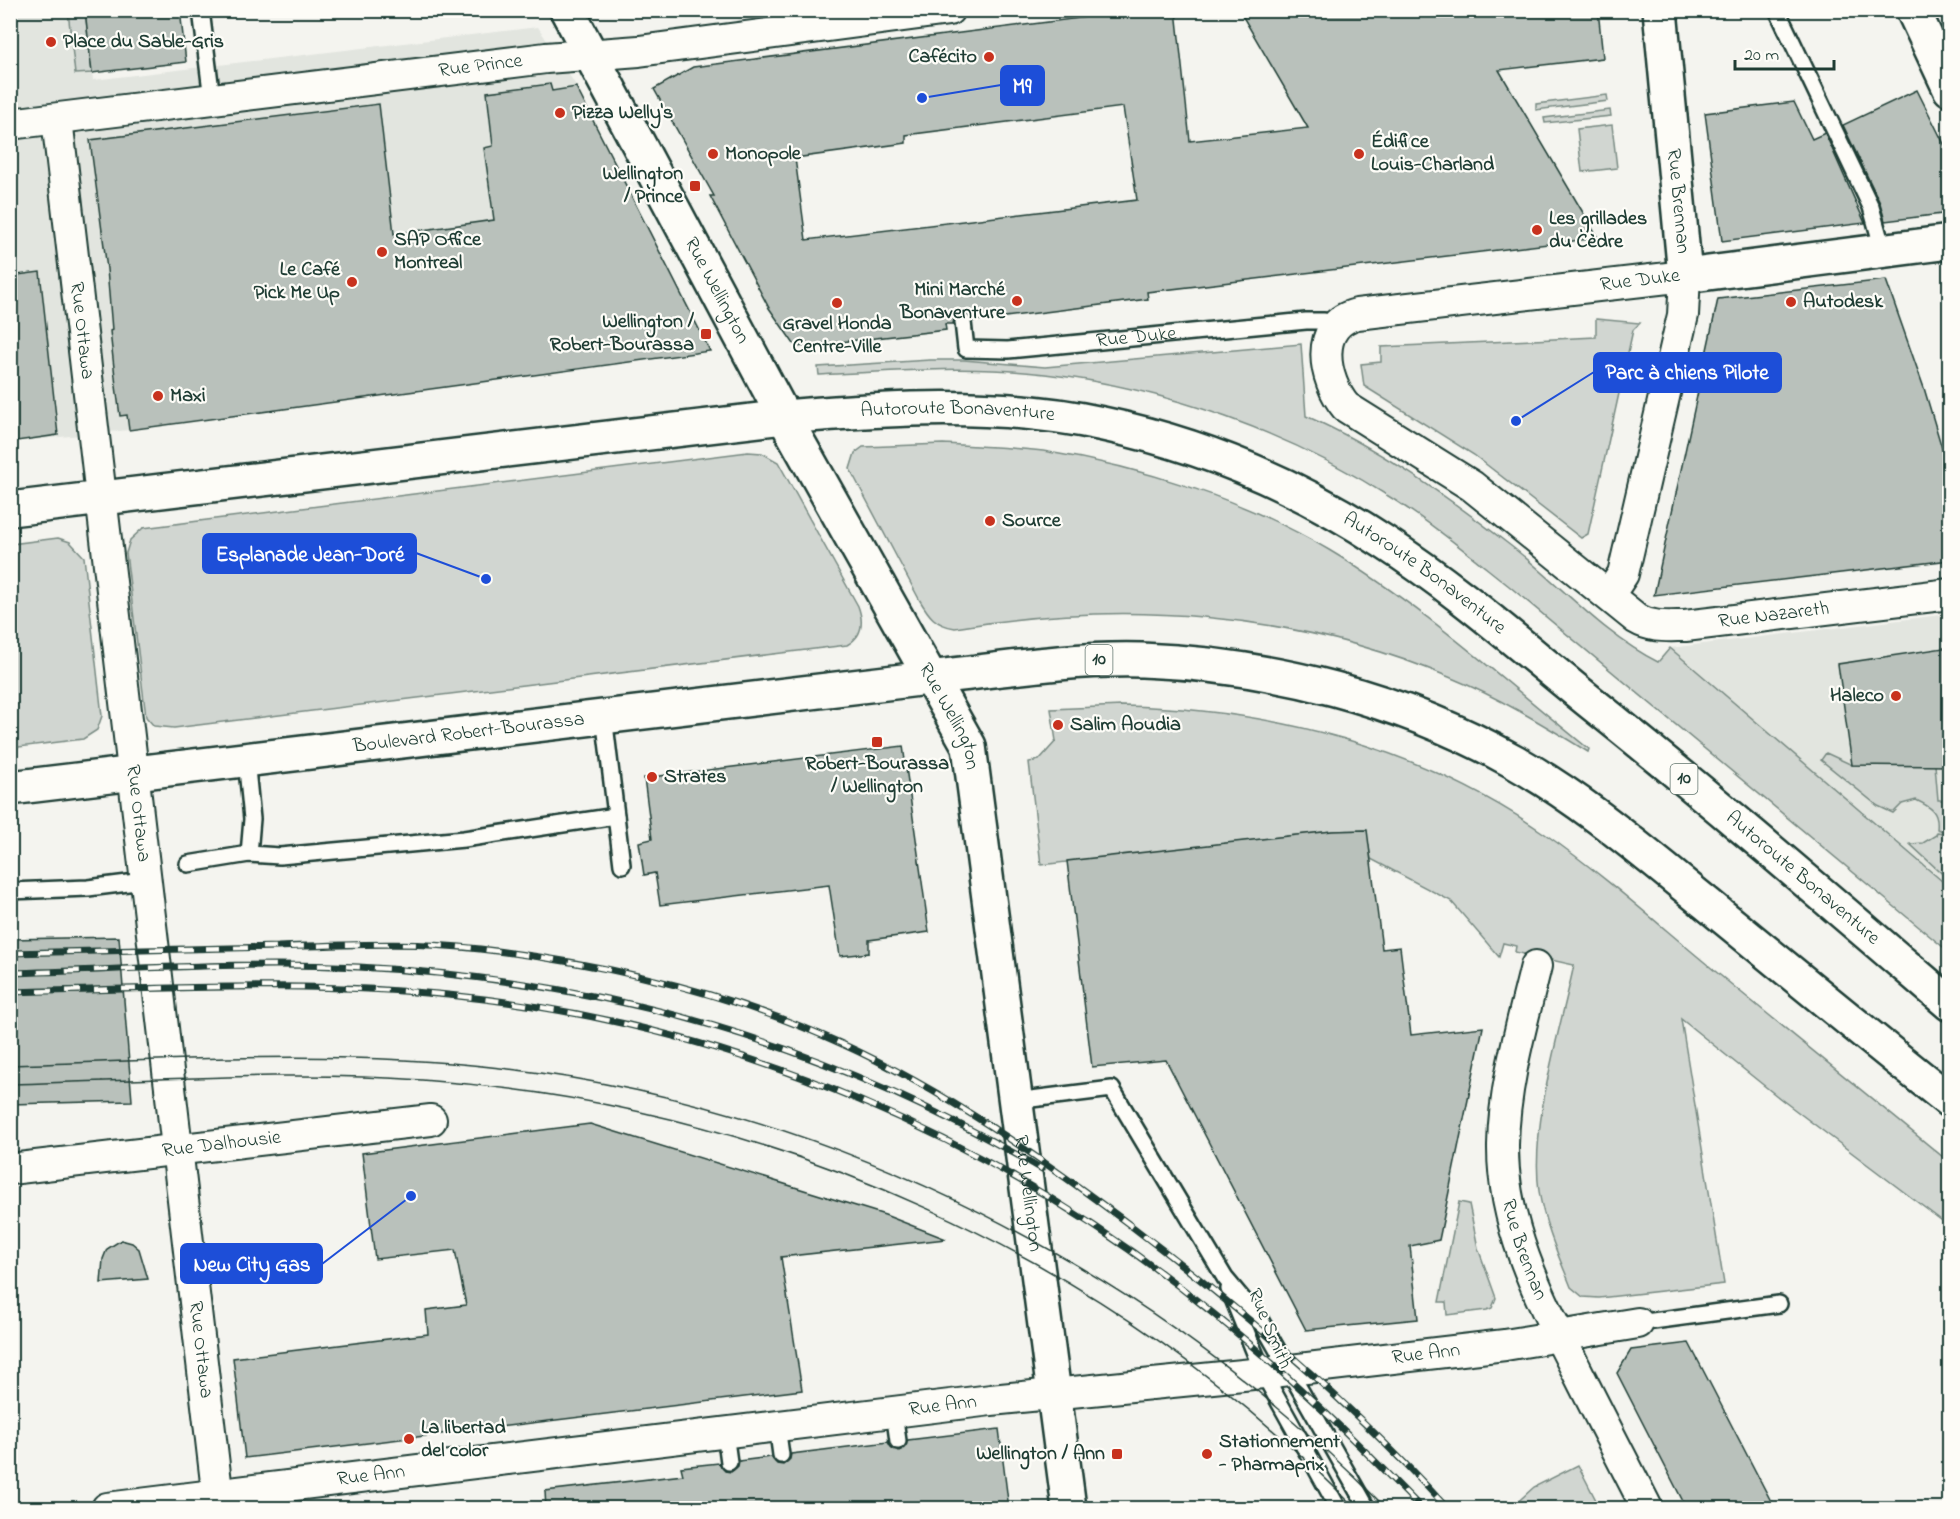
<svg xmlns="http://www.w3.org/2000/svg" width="1960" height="1519" viewBox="0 0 1960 1519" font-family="'Indie Flower',sans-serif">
<rect width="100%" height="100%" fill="#f4f4ef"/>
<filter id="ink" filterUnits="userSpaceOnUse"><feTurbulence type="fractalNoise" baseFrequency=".0167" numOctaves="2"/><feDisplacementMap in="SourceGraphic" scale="12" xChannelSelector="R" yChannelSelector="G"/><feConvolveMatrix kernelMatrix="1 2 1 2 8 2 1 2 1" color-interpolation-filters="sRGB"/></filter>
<g filter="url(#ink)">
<g fill="#e2e5df">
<polygon points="10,11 85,11 93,80 538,27 577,87 710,351 129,430 11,442"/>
<polygon points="1949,614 1949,887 1670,648"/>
</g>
<g fill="#d1d6d1" stroke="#788a82" stroke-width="1.5">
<polygon points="68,11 85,11 92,73 75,74"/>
<polygon points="1607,95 1608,101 1536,110 1536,104"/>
<polygon points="1610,110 1611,116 1545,123 1544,118"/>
<polygon points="1612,125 1617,168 1582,172 1577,129"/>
<polygon points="1596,319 1640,323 1633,330 1588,534 1581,538 1474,455 1364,386 1361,364 1381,362 1381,347 1596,337"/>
<path d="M1301 344 1306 416C1379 448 1448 497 1511 546 1560 584 1602 634 1658 662L1670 648 1949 887V952L1509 586C1471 556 1434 525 1393 499 1291 433 1166 388 1045 374 970 365 894 371 819 375L818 367 930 360H964L1045 367Z"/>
<path d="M943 444C976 446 1010 447 1043 451 1142 467 1243 499 1329 550 1423 606 1504 681 1589 749L1588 752C1543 724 1498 697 1449 677 1292 611 1121 600 955 628 935 625 929 616 919 599L850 469 855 453 863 447Z"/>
<path d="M748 452 762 453 778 462 858 606C864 622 863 636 847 645L174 728 154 726 146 717 126 553 130 540 143 528Z"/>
<polygon points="58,538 70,542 84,557 102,716 97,730 83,739 11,748 11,544"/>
<path d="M1122 706C1273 709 1420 747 1545 834 1604 875 1659 925 1715 971 1793 1035 1872 1098 1949 1162V1226L1782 1100 1681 1019 1724 1284 1599 1298 1583 1297 1571 1287C1559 1257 1544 1223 1539 1191 1530 1125 1560 1031 1574 965L1515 952 1516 946 1503 943 1499 957 1451 901 1371 859 1366 830 1332 831 1041 865 1029 762 1039 760 1056 741 1051 709Z"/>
<path d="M1826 753 1852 765H1935L1938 800H1949V833L1937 829C1939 812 1931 807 1916 800L1902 804 1893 813 1878 806 1821 760Z"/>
<polygon points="1937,832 1949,834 1949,880 1910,844 1923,843 1936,835"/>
<polygon points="1459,1202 1469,1204 1478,1248 1496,1298 1492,1308 1487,1310 1447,1315 1446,1302 1439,1302"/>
<polygon points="1578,1465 1600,1508 1511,1508 1534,1487"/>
</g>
<g fill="#b9c1bb" stroke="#1f3d34" stroke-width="1.5" fill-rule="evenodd">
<polygon points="85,10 180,10 186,62 92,73"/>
<path d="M1142 10H1176L1190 141 1308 128 1239 10H1598L1603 58 1499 70 1598 238 1147 292 1148 299 981 320 973 321 967 313 961 312 954 318 953 324H945L946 330 796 347 769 308 710 196H714L654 89 693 67ZM1123 107 1137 200 806 240 795 158 906 143V135Z"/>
<polygon points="550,84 552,91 576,87 710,351 129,430 127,415 120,416 116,386 110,331 112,330 107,269 90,140 379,104 394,234 494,220 484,148 493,146 487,92"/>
<polygon points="1917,90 1950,156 1950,213 1885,221 1880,203 1843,125"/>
<polygon points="1794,102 1812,139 1825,133 1865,223 1722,241 1705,113"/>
<polygon points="40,272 58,435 10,442 10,276"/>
<polygon points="1886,280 1924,388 1950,475 1950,560 1654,595 1718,299"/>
<polygon points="1950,647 1950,766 1852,765 1838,664"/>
<polygon points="903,746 929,932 869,940 869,953 840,956 829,885 660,905 655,873 644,875 639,842 652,839 644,778"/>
<polygon points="1367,830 1382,949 1400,947 1411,1035 1483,1027 1439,1240 1410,1246 1418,1319 1306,1330 1166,1060 1092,1067 1067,861 1332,831"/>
<polygon points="119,937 132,1101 10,1104 10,939"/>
<polygon points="590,1124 885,1215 946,1239 781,1257 802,1390 245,1458 233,1358 428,1334 426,1310 466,1305 455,1250 375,1259 362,1153"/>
<polygon points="121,1240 132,1243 139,1249 148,1279 101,1283 103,1259 107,1249"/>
<polygon points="1689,1343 1775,1509 1687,1509 1617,1373 1631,1350"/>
<polygon points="999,1429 1009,1509 546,1509 545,1491 683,1475 681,1467 719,1463 725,1471 731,1472 738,1466 739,1461 771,1457 777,1464 783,1465 790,1459 791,1454 888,1442 891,1447 899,1451 904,1448 908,1440"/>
</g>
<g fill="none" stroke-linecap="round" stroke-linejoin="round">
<g stroke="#1f3d34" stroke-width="20">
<g id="lane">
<polyline points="201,10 212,99"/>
<polyline points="1777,10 1871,207 1883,250"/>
<path id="s1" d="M963 322 966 349 1008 350 1306 321H1324L1333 326"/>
<polyline points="604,716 622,865"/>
<polyline points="246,759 252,819 249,854"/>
<polyline points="188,864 249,854 280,856 464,839 616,816"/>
<polyline points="10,891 88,888 144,881"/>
<polyline points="1015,1101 1112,1089 1225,1278 1261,1321 1367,1508"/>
<polyline points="1229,1289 1263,1373 1338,1508"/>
<polyline points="1638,1323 1779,1304"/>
<polyline points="894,1412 898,1441"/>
<polyline points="777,1426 781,1455"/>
<polyline points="725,1433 729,1462"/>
</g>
</g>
<g stroke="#1f3d34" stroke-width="34">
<g id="street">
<path id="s2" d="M57 119 219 1508"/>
<path id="s3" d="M10 124 546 58 639 51 949 10"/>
<path id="s4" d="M1609 595 1623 574 1683 315 1685 276 1357 314C1313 324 1323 380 1346 407L1472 486 1637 619C1652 628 1668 626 1685 626L1950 594"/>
<path id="s5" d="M1536 966C1522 1024 1504 1085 1503 1145 1502 1227 1541 1300 1577 1371 1600 1417 1624 1463 1647 1508"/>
<path id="s6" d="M10 1169 431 1120"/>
<path id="s7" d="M107 1508 991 1400 1263 1373 1505 1345 1638 1323"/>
</g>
</g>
<g stroke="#1f3d34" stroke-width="38">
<g id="secondary">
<path id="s8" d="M567 10 784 417 969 746 1069 1508"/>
<path id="s9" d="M1660 10 1685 276 1950 242"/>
<polyline points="1913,10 1950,89"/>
<polyline points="10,509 784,417"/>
<path id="s10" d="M10 788 928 678"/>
</g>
</g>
<g stroke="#1f3d34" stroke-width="38">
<g id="highway">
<path id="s11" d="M784 417C890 408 997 401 1103 424 1203 445 1299 486 1384 542 1457 589 1522 647 1589 701 1712 799 1831 902 1950 1004"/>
<path d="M928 678C999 670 1071 658 1142 660 1272 665 1401 698 1515 762 1584 801 1644 853 1706 903 1787 969 1868 1036 1950 1101"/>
</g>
</g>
<use href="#lane" stroke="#fdfcf7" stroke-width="15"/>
<use href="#street" stroke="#fdfcf7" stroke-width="30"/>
<use href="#secondary" stroke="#fdfcf7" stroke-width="33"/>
<use href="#highway" stroke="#fdfcf7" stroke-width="33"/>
<g stroke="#1f3d34" stroke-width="1.5">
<path d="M10 1065C174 1060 337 1049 500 1068 835 1106 1151 1269 1386 1508"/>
<path d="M10 1084C147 1081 285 1070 422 1080 773 1105 1109 1256 1355 1508"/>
</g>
<g stroke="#1f3d34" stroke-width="7">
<g id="rail">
<path d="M10 953C100 951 189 949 278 947 345 945 413 941 480 949 602 963 727 992 840 1043 946 1091 1041 1158 1134 1228 1246 1313 1352 1404 1447 1508"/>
<path d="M10 973C125 970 246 961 359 967 611 981 823 1042 1042 1169"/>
<path d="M10 992C160 989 309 980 458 996 734 1025 1001 1139 1215 1315 1288 1374 1355 1440 1421 1508"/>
</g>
</g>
<use href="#rail" stroke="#fdfcf7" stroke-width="4.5" stroke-dasharray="14" stroke-linecap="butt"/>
</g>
</g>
<g fill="#c8321e" stroke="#fdfcf7" stroke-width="2">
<circle cx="51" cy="42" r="6"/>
<circle cx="989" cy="57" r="6"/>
<circle cx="560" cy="113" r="6"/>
<circle cx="713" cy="154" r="6"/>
<circle cx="1359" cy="154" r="6"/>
<rect x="689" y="180" width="12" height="12" rx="3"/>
<circle cx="1537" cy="230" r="6"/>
<circle cx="382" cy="252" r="6"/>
<circle cx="352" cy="282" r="6"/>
<circle cx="1017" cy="301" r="6"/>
<circle cx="1791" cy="302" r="6"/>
<circle cx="837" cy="303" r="6"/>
<rect x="700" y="328" width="12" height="12" rx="3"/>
<circle cx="158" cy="396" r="6"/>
<circle cx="990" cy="521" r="6"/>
<circle cx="1896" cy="696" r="6"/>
<circle cx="1058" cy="725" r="6"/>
<rect x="871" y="736" width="12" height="12" rx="3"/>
<circle cx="652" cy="777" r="6"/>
<circle cx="409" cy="1439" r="6"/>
<rect x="1111" y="1448" width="12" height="12" rx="3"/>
<circle cx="1207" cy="1454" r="6"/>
</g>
<g text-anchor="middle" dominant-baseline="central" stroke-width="4.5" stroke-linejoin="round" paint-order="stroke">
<g fill="#fdfcf7" stroke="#62766e" stroke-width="1.5">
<rect x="1085.5" y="645" width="27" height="30" rx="4.5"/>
<rect x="1670.5" y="764" width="27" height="30" rx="4.5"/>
</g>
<g font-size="18" font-weight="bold" fill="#1f3d34">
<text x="1099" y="660">10</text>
<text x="1684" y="779">10</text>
</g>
<g font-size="20" font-weight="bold" fill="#1f3d34" stroke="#fdfcf7" text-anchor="start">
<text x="63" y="42">Place du Sable-Gris</text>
<text x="977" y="57" text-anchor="end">Cafécito</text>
<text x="572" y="113">Pizza Welly's</text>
<text x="1371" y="142">Édifice<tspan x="1371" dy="23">Louis-Charland</tspan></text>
<text x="725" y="154">Monopole</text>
<text x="683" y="174" text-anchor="end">Wellington<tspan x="683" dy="23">/ Prince</tspan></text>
<text x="1549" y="219">Les grillades<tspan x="1549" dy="23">du Cèdre</tspan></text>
<text x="394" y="240">SAP Office<tspan x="394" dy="23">Montreal</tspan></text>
<text x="340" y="270" text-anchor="end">Le Café<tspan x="340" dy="23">Pick Me Up</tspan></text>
<text x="1005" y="290" text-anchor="end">Mini Marché<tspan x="1005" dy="23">Bonaventure</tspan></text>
<text x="1803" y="302">Autodesk</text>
<text x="694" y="322" text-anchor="end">Wellington /<tspan x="694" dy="23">Robert-Bourassa</tspan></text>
<text x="837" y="324" text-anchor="middle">Gravel Honda<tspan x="837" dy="23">Centre-Ville</tspan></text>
<text x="170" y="396">Maxi</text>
<text x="1002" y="521">Source</text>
<text x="1884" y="696" text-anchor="end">Haleco</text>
<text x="1070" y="725">Salim Aoudia</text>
<text x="877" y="764" text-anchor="middle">Robert-Bourassa<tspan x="877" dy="23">/ Wellington</tspan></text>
<text x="664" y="777">Strates</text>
<text x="421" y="1428">La libertad<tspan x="421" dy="23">del color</tspan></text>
<text x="1219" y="1442">Stationnement<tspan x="1219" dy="23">- Pharmaprix</tspan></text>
<text x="1105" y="1454" text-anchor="end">Wellington / Ann</text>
</g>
<g font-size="20" fill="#1f3d34" stroke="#fdfcf7">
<text stroke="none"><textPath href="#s3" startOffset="474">Rue Prince</textPath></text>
<text stroke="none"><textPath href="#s9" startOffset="192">Rue Brennan</textPath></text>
<text transform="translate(1640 281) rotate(-7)">Rue Duke</text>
<text stroke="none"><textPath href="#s8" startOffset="318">Rue Wellington</textPath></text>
<text stroke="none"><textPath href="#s2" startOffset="213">Rue Ottawa</textPath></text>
<text stroke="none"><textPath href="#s1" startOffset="198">Rue Duke</textPath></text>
<text stroke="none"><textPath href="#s11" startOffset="174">Autoroute Bonaventure</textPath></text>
<text stroke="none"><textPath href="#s11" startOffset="678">Autoroute Bonaventure</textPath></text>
<text stroke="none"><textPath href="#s4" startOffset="1272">Rue Nazareth</textPath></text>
<text stroke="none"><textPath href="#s8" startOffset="804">Rue Wellington</textPath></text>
<text stroke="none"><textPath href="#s10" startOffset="462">Boulevard Robert-Bourassa</textPath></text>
<text stroke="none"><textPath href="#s2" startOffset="699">Rue Ottawa</textPath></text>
<text stroke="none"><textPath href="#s11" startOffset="1164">Autoroute Bonaventure</textPath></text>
<text stroke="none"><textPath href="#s6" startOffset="213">Rue Dalhousie</textPath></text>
<text stroke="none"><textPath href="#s8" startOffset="1290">Rue Wellington</textPath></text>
<text stroke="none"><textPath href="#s5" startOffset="290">Rue Brennan</textPath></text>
<text transform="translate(1269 1329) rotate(67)">Rue Smith</text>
<text stroke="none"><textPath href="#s2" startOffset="1239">Rue Ottawa</textPath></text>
<text stroke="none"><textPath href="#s7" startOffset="1328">Rue Ann</textPath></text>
<text stroke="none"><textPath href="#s7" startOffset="842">Rue Ann</textPath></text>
<text stroke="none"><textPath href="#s7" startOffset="266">Rue Ann</textPath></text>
</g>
</g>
<path fill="none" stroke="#1d4ed8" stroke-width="2" d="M922 98L1001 85M1516 421L1594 372M486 579L416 553M411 1196L322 1264"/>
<g fill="#1d4ed8" stroke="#fdfcf7" stroke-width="2">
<circle cx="922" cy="98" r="6"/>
<circle cx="1516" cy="421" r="6"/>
<circle cx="486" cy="579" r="6"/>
<circle cx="411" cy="1196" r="6"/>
</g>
<g fill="#1d4ed8" stroke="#1d4ed8" stroke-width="2">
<rect x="1001" y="66" width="43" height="39" rx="6"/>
<rect x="1594" y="353" width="187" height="39" rx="6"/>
<rect x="203" y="534" width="213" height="39" rx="6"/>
<rect x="181" y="1244" width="141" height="39" rx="6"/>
</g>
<g font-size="21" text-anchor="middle" font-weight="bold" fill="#fff">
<text x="1022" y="93">M9</text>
<text x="1687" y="379">Parc à chiens Pilote</text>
<text x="310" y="561">Esplanade Jean-Doré</text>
<text x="252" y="1271">New City Gas</text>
</g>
<rect width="1960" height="1519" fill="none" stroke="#fdfcf7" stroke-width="36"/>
<rect x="18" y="18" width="1924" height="1483" fill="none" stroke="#1f3d34" stroke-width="2" filter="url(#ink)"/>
<path d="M1735 60v9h99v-9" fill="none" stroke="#1f3d34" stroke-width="3"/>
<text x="1744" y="60" font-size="18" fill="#1f3d34" stroke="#fdfcf7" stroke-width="4.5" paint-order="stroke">20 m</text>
</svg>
